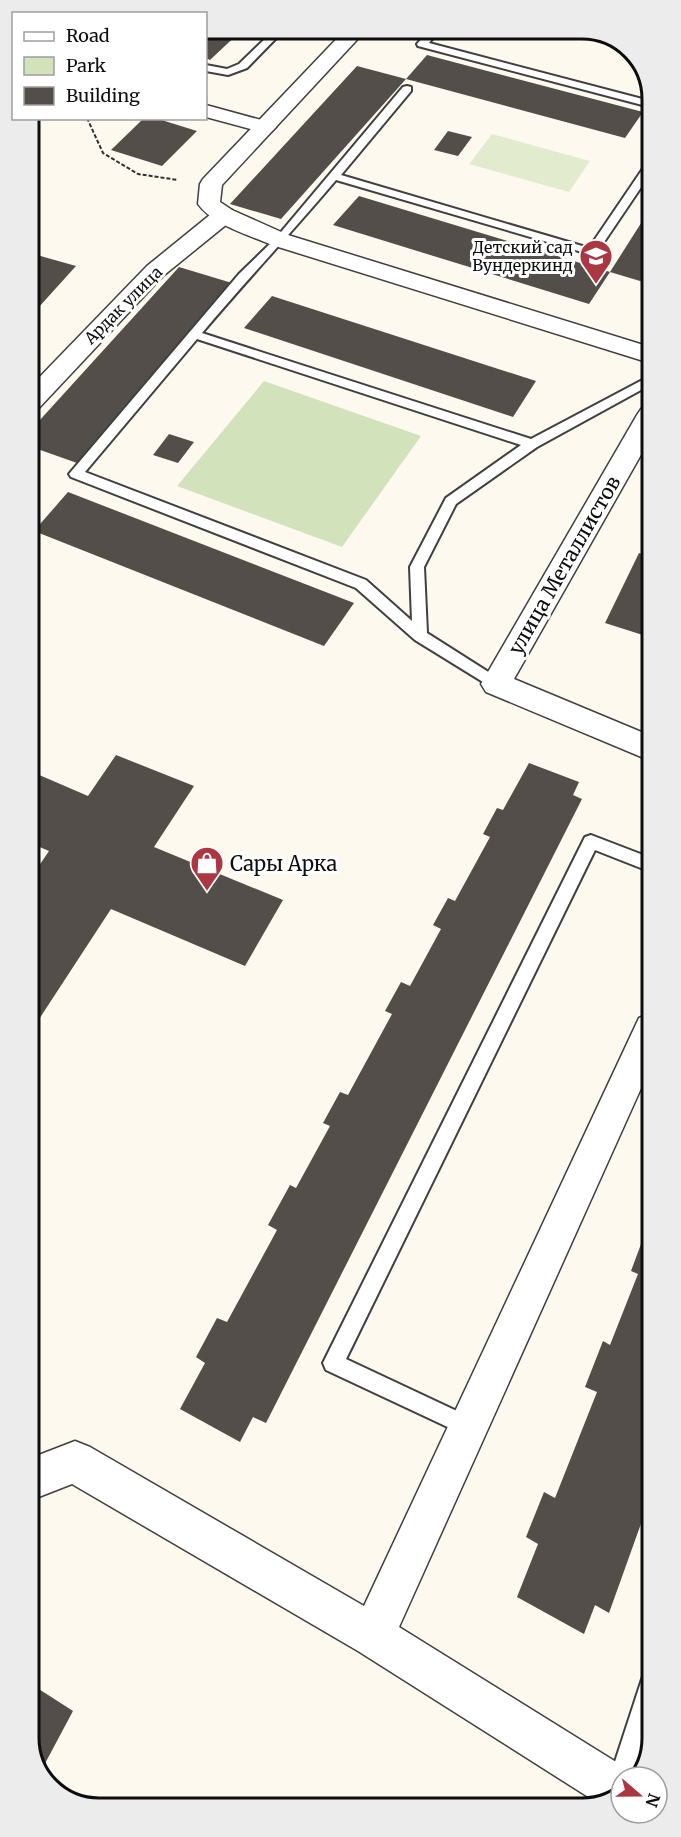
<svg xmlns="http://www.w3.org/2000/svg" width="681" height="1837" viewBox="0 0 681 1837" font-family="Merriweather,serif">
<rect width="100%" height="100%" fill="#fdf9ee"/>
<polygon fill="#d2e3bc" points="264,381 421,436 342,547 177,486"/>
<polygon fill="#e2ebcd" points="492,134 590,161 569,192 469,164"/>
<g fill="#544e4a">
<polygon points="206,29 243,29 210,60 206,58"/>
<polygon points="427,55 643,112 625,138 406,79 281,219 230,204 357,66 406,79"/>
<polygon points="144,118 155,118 197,131 162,166 111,150"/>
<polygon points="448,131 472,137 458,156 434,150"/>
<polygon points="359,196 610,272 650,209 650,284 610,272 589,304 333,225"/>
<polygon points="37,255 76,266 29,318 29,264"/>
<polygon points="179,267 232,283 77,463 29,446 29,432"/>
<polygon points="272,296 536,381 513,417 244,328"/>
<polygon points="169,434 194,442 178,463 153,455"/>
<polygon points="68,492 354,603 324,646 34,531"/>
<polygon points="639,553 651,557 651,633 649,637 605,623"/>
<polygon points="116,755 194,786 154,847 283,900 245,966 111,909 30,1033 30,879 49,851 30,843 30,771 88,796"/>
<polygon points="529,763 579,782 573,795 582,799 266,1423 253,1417 240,1442 180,1409 205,1363 196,1357 217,1318 227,1322 277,1230 268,1225 290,1185 296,1188 330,1126 323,1123 340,1092 348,1095 392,1014 385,1011 401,982 410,986 441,929 433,925 448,898 455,901 490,837 483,834 497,808 503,810"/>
<polygon points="644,1236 652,1239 652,1493 609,1613 595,1605 584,1634 517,1597 538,1544 526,1537 544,1492 555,1498 597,1392 585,1387 603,1341 610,1345 638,1274 631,1271"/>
<polygon points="31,1684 73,1711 41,1771 31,1756"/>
</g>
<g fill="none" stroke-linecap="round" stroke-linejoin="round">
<g stroke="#404040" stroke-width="4">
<g id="service">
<polygon points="275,29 285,29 247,68 228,75 206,71 206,65 227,69 239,64"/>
<polygon points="430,29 440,29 429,43 650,101 650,107 418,46 417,44"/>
<path d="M407 86 411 87V91L341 175 589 248 646 164 650 163V174L596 254 592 255 336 180C292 232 246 281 202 333L531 439 650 376V385L537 447 456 504 424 567 427 633 501 680 503 684 501 688 496 690 415 640 356 588 71 477 69 474 239 274 276 238 403 87ZM197 339 521 445 446 498 410 567 412 621 366 580 85 472Z"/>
<polygon points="591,835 651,858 651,872 595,850 346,1359 476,1420 479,1427 476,1434 469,1437 326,1370 323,1363 585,837"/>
<polygon points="652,1671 652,1715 632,1777 621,1777 621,1788 613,1785 610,1777 641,1682 644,1674"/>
</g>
</g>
<g stroke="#404040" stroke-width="3">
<g id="minor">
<polygon points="206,105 272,123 276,127 272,131 265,133 206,117"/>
<polygon points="224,208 232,210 235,215 232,220 163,276 38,409 29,411 29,388 147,266 216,210"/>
<polygon points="650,406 651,437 514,679 651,736 651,761 486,692 481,684 637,415 641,409"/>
<polygon points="651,1013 651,1066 399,1627 637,1775 638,1777 621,1777 621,1792 601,1805 358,1651 72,1484 31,1500 31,1458 75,1441 90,1447 364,1606 639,1018"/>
</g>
</g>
<g stroke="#404040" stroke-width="3">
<path id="tertiary" d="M346 29H367L222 185 220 202 232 210 288 235 650 347V363L272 245C249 235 213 225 198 204L200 184 203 179Z"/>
</g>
<polyline stroke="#2f2f2f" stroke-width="2" stroke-dasharray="4 2" stroke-linecap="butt" points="87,118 103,153 138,174 178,180"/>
<use href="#service" fill="#fff" fill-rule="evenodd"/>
<use href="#minor" fill="#fff" fill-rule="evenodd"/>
<use href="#tertiary" fill="#fff" fill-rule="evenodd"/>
</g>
<defs>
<g id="school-pin" transform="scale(1.725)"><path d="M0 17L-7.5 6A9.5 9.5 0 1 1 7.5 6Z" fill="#aa3742" stroke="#fff"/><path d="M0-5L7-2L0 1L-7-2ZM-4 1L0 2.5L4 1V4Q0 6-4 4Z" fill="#fff"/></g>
<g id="shop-pin" transform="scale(1.725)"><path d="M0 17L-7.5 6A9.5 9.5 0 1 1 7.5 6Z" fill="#aa3742" stroke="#fff"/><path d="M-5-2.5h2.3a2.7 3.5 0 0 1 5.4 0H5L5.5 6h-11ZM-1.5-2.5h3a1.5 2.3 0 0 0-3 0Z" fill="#fff"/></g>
</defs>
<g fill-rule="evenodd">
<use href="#school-pin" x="596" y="256"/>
<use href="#shop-pin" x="207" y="863"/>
</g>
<g text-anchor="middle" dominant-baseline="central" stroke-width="6" stroke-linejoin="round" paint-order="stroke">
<g font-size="16" fill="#0d0d0d" stroke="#fff" text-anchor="end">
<text x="573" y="247">Детский сад<tspan x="573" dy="18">Вундеркинд</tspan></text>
</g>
<g font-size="16" fill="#0d0d0d" stroke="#fff">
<text transform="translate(123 305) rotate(-45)">Ардак улица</text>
</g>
<g font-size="20" fill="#0d0d0d" stroke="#fff">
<text transform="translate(564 565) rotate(-60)">улица Металлистов</text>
</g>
<g font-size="20" fill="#0d0d0d" stroke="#fff" text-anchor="start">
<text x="230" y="863">Сары Арка</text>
</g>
</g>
<path d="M0 0H681V1837H0ZM99 39H582A60 60 0 0 1 642 99V1738A60 60 0 0 1 582 1798H99A60 60 0 0 1 39 1738V99A60 60 0 0 1 99 39Z" fill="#ececec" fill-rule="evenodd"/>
<path fill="none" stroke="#0d0d0d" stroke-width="3" d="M99 39H582A60 60 0 0 1 642 99V1738A60 60 0 0 1 582 1798H99A60 60 0 0 1 39 1738V99A60 60 0 0 1 99 39Z"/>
<rect x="12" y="12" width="195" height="108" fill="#ffffff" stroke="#9e9e9e" stroke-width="1.5"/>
<rect x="24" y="32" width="30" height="9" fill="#ffffff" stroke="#9e9e9e" stroke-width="1.5"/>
<text x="66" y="42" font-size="18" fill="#0d0d0d">Road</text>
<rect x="24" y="57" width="30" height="18" fill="#d2e3bc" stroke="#9e9e9e" stroke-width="1.5"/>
<text x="66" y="72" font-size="18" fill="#0d0d0d">Park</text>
<rect x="24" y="87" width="30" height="18" fill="#544e4a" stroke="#9e9e9e" stroke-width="1.5"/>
<text x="66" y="102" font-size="18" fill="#0d0d0d">Building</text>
<g transform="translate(639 1795) rotate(110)"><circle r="28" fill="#ffffff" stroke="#9e9e9e" stroke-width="1.5"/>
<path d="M0-4.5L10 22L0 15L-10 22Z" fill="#aa3742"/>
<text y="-9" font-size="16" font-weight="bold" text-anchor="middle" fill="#0d0d0d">N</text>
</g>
</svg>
